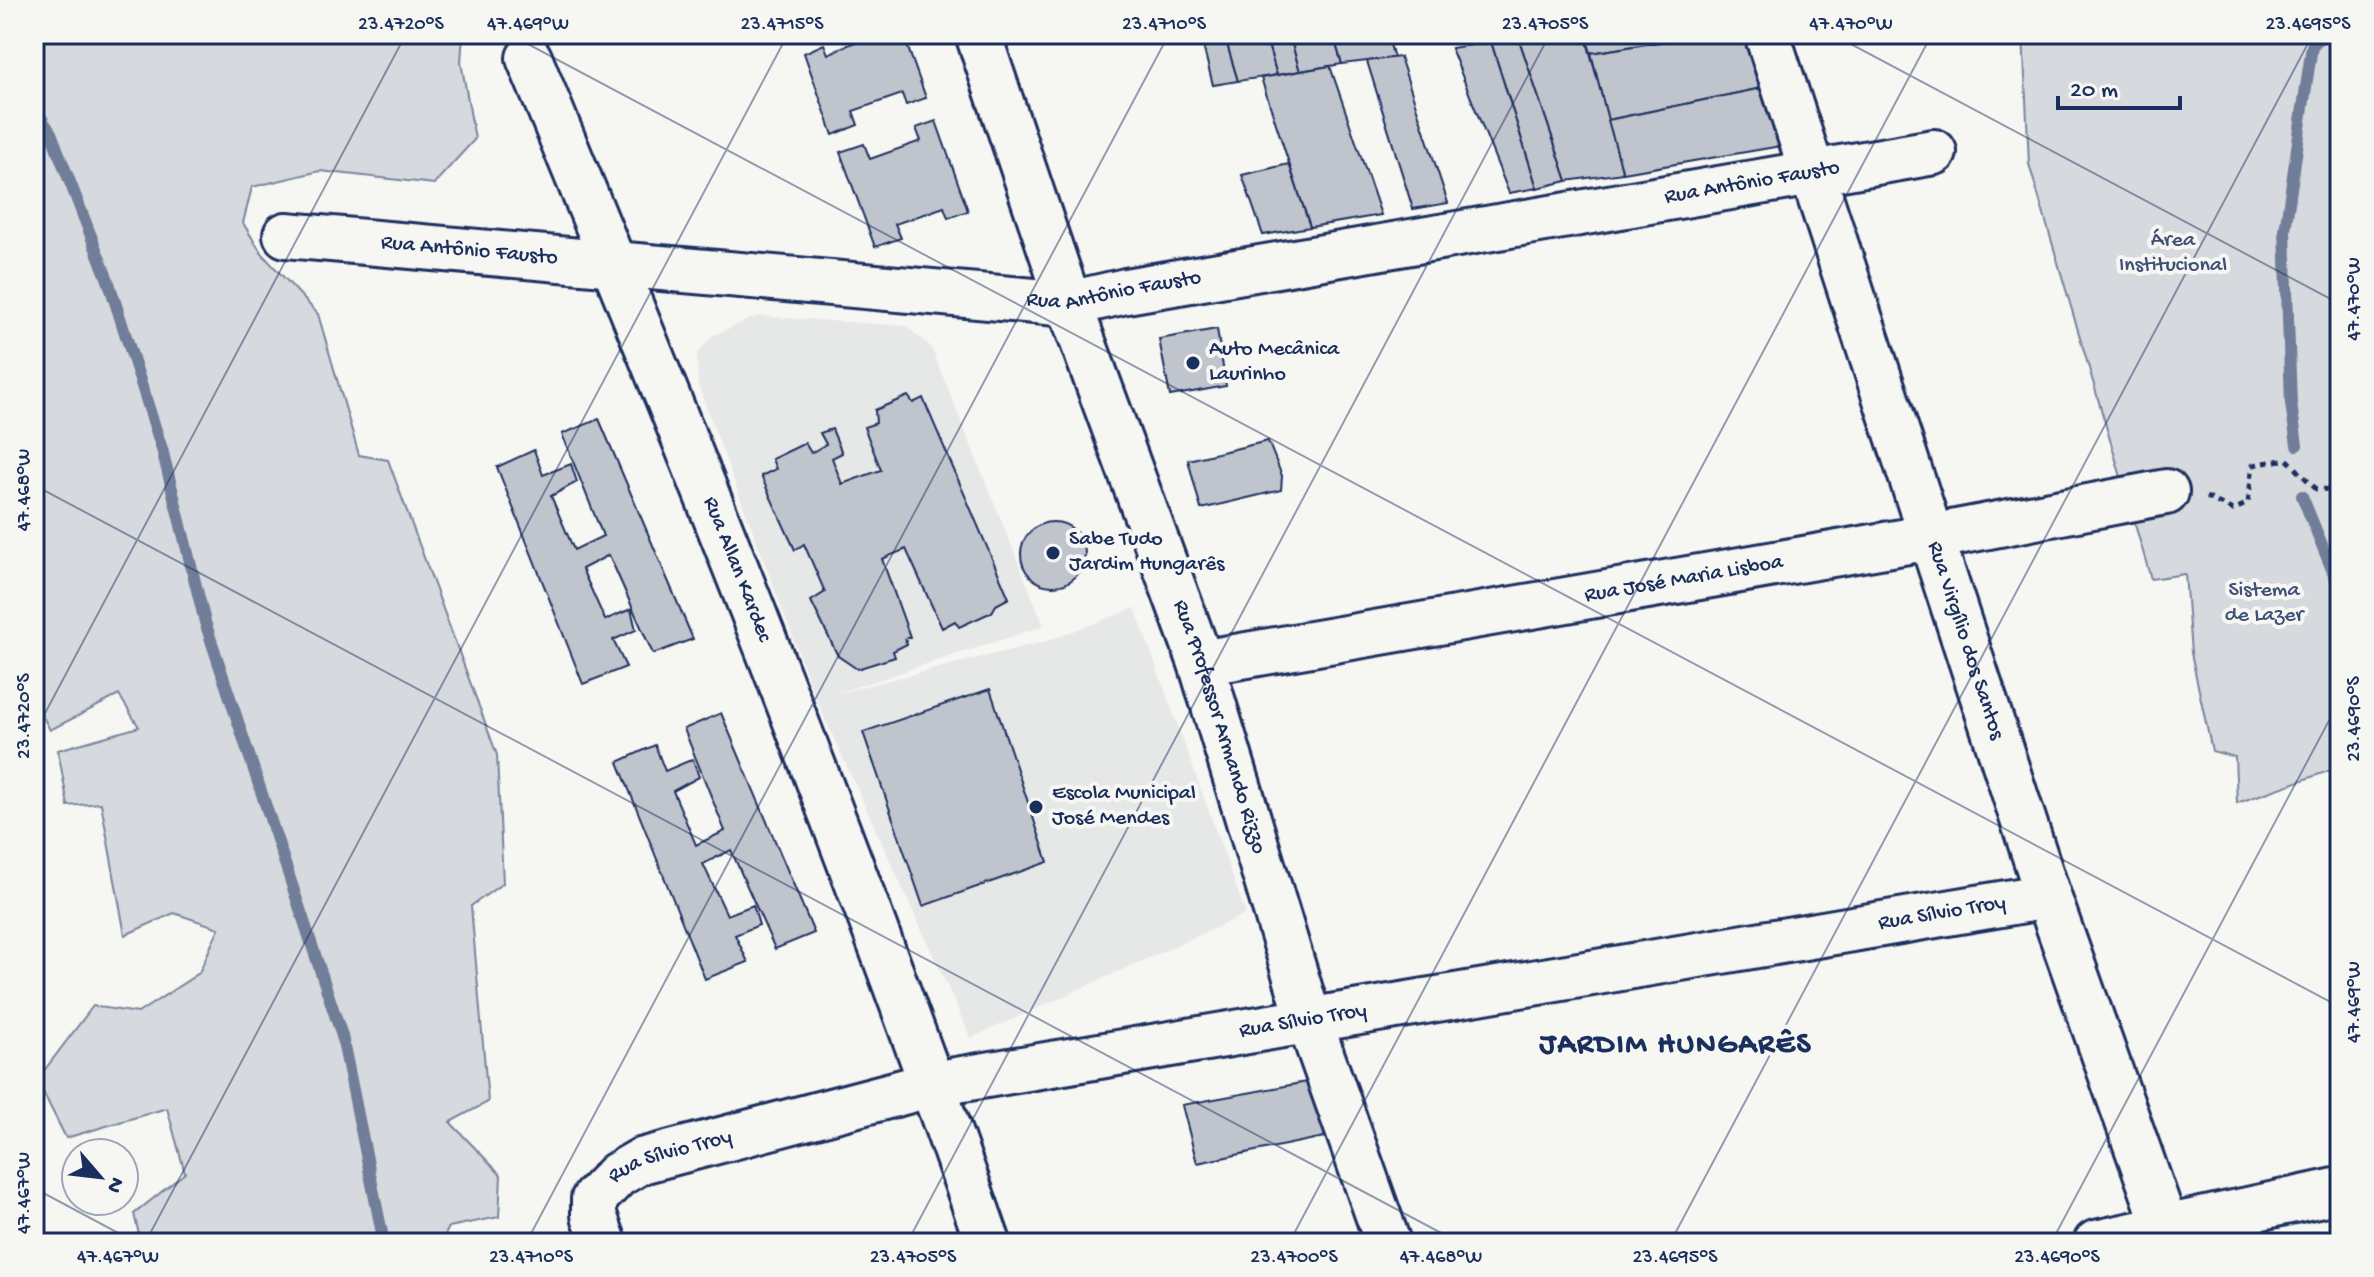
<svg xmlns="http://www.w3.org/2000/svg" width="2374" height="1277" viewBox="0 0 2374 1277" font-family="'Gochi Hand',sans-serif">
<rect width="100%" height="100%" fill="#f6f6f2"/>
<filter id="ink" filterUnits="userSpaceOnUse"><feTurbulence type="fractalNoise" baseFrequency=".0125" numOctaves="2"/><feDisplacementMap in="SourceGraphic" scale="16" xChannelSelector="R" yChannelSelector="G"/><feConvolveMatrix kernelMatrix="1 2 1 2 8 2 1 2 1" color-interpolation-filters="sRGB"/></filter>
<g filter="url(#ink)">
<polygon fill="#e6e7e7" points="757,316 906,326 931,347 1044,626 834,694 1047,641 1135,608 1246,914 971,1038 816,699 698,385 697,354 712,336"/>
<g fill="#d6d9dd" stroke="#78849e" stroke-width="2">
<polygon points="34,34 463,34 461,62 475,139 434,184 320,171 252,187 243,223 262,254 318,314 359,455 388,460 497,755 503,883 471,906 488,1102 450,1122 501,1175 499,1217 449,1227 441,1243 141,1243 134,1214 185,1173 167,1108 66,1138 37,1080 93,1006 138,1013 199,973 219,928 174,913 125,935 101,803 68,806 58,750 139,727 119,695 50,730 34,700 34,357 41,340 34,332"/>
<polygon points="2023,34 2340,34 2340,581 2302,494 2340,589 2340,767 2237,803 2235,757 2212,751 2191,653 2185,574 2151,579 2029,164"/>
</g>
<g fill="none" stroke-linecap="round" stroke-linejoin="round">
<g stroke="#717e99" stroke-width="12">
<polyline points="34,107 51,133 108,280 162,449 205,622 342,1036 384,1243"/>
<polyline points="2297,445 2291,404 2285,230 2312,46 2323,34"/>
<polyline points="2302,496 2340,589"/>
</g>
</g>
<g fill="#c0c4cd" stroke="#1b2f5e" stroke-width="2">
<polygon points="873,34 903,34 926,98 906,105 902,94 853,111 858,125 833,135 804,53 824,44 828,54"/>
<polygon points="1200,34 1224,34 1238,81 1213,85"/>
<polygon points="1224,34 1265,34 1277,75 1238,81"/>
<polygon points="1265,34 1289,34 1300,71 1277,75"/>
<polygon points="1289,34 1333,34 1342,64 1300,71"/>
<polygon points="1333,34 1387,34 1394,58 1342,64"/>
<polygon points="1534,34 1585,34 1623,173 1567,181 1518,37"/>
<polygon points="1585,34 1709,34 1591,53"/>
<polygon points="1709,34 1743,34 1762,88 1608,120 1591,53"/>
<polygon points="1518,37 1567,181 1537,188 1491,42"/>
<polygon points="1491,42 1537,188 1509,193 1451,48"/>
<polygon points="1400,57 1448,203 1413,209 1367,61"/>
<polygon points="1330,66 1381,215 1310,227 1261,78"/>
<polygon points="1762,88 1781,146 1623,173 1608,120"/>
<polygon points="936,121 968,211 948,218 944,207 895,224 901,238 875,247 840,152 864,144 870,159 921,141 916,128"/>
<polygon points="1289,164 1310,227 1263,235 1242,175"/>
<polygon points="1217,329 1226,386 1170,396 1159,339"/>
<polygon points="908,396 913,403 923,398 1009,598 996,605 992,612 959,627 955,621 942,628 906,549 882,559 910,637 905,639 907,644 893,651 895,657 857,669 838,656 811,601 825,592 804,544 795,550 761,476 776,469 772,459 805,443 811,453 826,444 820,433 832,429 842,453 832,458 842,484 881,470 864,427 876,423 875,410"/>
<polygon points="599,419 693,639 653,654 609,555 582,569 605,620 631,609 636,630 613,640 626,667 583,684 497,467 534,450 543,475 571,464 577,482 551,496 574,550 603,536 562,434"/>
<polygon points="1268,441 1282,476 1281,490 1201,509 1188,460"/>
<circle cx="1053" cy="554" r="32"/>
<polygon points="990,689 1048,862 923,906 863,732"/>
<polygon points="721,713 814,933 775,949 731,850 703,864 727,915 753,905 759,925 735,935 748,962 705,979 618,762 655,745 665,771 693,759 699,777 673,791 696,845 725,831 684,729"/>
<polygon points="1307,1082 1329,1136 1197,1163 1182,1105"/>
</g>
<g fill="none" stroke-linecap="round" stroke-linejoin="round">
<g stroke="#1b2f5e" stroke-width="50">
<g id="minor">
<path id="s1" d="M978 34 1069 304 1201 663 1309 1020 1388 1243"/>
<path id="s2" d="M1767 34 2048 896 2171 1243"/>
<path id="s3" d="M529 58C691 450 849 843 988 1243"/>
<path id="s4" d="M286 235 1069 304 1126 291 1934 152"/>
<path id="s5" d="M1201 663 1931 537 2166 492"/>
<path id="s6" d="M604 1243 594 1215V1199L617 1175 641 1161 933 1084 2048 896"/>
<polyline points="2096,1243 2340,1190"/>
</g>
</g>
<polyline stroke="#1b2f5e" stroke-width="5" stroke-dasharray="6 6" stroke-linecap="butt" points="2206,497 2233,510 2248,503 2253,465 2287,459 2316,489 2340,490"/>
<use href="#minor" stroke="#f6f6f2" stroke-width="44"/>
</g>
</g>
<path fill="none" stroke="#1b2f5e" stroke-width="2" stroke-opacity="0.45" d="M509 34 2340 1007M1832 34 2340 304M34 485 1460 1243M34 734 406 34M34 1188 137 1243M145 1243 788 34M526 1243 1169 34M907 1243 1550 34M1289 1243 1932 34M1670 1243 2313 34M2051 1243 2340 700"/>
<g fill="#1b2f5e" stroke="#f6f6f2" stroke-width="3">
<circle cx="1193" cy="363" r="8"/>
<circle cx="1053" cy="553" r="8"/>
<circle cx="1036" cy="807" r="8"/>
</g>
<g text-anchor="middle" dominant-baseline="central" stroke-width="8" stroke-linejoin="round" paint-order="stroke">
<g font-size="22" fill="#1b2f5e" stroke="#f6f6f2">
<text stroke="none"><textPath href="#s4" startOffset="1480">Rua Antônio Fausto</textPath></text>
<text stroke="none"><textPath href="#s4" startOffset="184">Rua Antônio Fausto</textPath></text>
<text stroke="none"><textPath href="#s4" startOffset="832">Rua Antônio Fausto</textPath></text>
<text stroke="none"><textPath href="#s3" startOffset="552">Rua Allan Kardec</textPath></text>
<text stroke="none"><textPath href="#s5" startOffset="490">Rua José Maria Lisboa</textPath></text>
<text stroke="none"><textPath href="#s2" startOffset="638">Rua Virgílio dos Santos</textPath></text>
<text stroke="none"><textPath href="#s1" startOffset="734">Rua Professor Armando Rizzo</textPath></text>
<text stroke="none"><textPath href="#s6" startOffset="1432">Rua Sílvio Troy</textPath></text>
<text stroke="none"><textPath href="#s6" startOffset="784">Rua Sílvio Troy</textPath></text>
<text stroke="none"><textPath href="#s6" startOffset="136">Rua Sílvio Troy</textPath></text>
</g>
<g font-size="22" fill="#405177" stroke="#f6f6f2">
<text x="2173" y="241">Área<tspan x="2173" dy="25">Institucional</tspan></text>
<text x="2264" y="591">Sistema<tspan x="2264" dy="25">de Lazer</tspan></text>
</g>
<g font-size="22" fill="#1b2f5e" stroke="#f6f6f2" text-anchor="start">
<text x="1209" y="350">Auto Mecânica<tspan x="1209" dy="25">Laurinho</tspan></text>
<text x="1069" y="540">Sabe Tudo<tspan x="1069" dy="25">Jardim Hungarês</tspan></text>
<text x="1052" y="794">Escola Municipal<tspan x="1052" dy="25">José Mendes</tspan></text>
</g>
<g font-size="30" font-weight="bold" letter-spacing="2" fill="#1b2f5e" stroke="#f6f6f2">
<text x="1676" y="1046">JARDIM HUNGARÊS</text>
</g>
</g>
<rect width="2374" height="1277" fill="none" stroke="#f6f6f2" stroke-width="88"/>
<g transform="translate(100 1177) rotate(118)"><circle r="38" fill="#f6f6f2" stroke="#9ea6b7" stroke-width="2"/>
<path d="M0-6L14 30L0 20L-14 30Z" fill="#1b2f5e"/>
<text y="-12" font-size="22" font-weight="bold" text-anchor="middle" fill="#1b2f5e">N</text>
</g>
<path d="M2058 96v12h122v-12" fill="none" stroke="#1b2f5e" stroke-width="4"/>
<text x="2070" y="96" font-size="24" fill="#1b2f5e" stroke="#f6f6f2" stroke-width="6" paint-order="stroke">20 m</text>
<rect x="44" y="44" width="2286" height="1189" fill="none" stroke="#1b2f5e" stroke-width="3"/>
<g font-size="20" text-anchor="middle" fill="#1b2f5e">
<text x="401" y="29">23.4720°S</text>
<text x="528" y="29">47.469°W</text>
<text x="782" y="29">23.4715°S</text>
<text x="1164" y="29">23.4710°S</text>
<text x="1545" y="29">23.4705°S</text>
<text x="1851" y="29">47.470°W</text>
<text x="2308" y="29">23.4695°S</text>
<text transform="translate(2352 299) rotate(-90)" y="7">47.470°W</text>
<text transform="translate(22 490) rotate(-90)" y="7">47.468°W</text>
<text transform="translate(22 716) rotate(-90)" y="7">23.4720°S</text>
<text transform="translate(2352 719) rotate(-90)" y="7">23.4690°S</text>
<text transform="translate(2352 1002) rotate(-90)" y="7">47.469°W</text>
<text transform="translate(22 1193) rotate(-90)" y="7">47.467°W</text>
<text x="118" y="1262">47.467°W</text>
<text x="531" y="1262">23.4710°S</text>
<text x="913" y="1262">23.4705°S</text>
<text x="1294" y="1262">23.4700°S</text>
<text x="1441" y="1262">47.468°W</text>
<text x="1675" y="1262">23.4695°S</text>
<text x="2057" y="1262">23.4690°S</text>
</g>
</svg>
